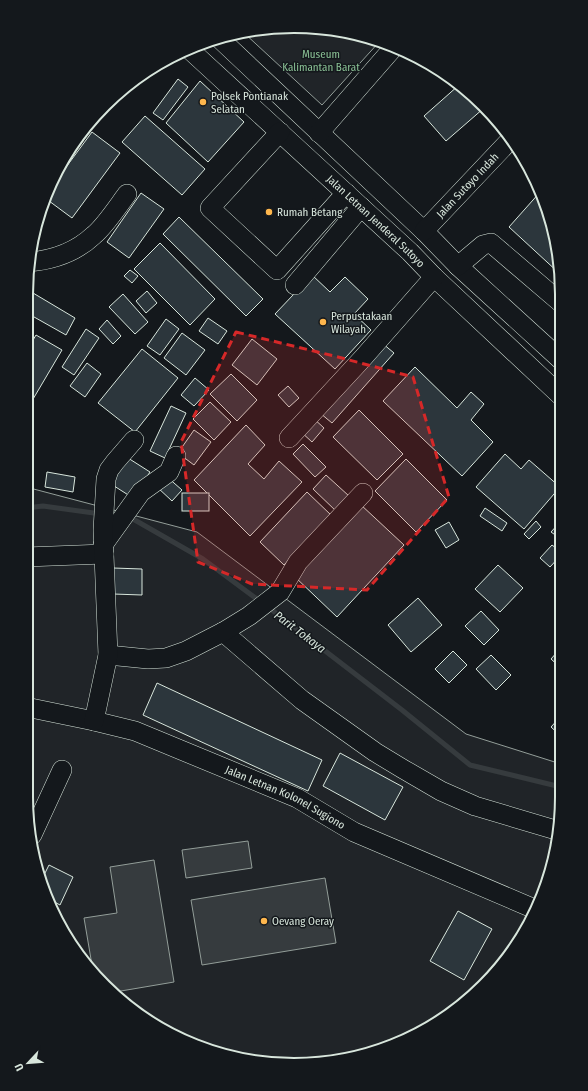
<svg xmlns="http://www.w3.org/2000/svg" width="588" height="1091" viewBox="0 0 588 1091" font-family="'Fira Sans Condensed',sans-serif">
<rect width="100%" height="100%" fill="#14181c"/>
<g fill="#202428" stroke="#939e99">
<polygon points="312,27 364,35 380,41 322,105 243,32 259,28"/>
<polygon points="26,487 197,532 466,734 561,764 561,814 553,867 534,916 483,987 443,1020 397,1045 312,1064 225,1056 145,1020 82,960 40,883 26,797"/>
</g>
<g fill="#363b3e" stroke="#939e99">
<polygon points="248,841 252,868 186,878 182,850"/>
<polygon points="154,860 174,982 115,992 93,971 84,918 117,913 110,867"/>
<polygon points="325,878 336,943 202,965 191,900"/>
</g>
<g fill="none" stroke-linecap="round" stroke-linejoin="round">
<g stroke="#363b3e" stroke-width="5">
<polyline points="26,508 43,506 101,514"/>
<polyline points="128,518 133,519 203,559 261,602"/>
<polyline points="268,607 402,710 470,765 561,787"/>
</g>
</g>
<g fill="#2c363c" stroke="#d8e6dc">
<polygon points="178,79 188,87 163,120 153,113"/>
<polygon points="200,81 244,122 208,162 166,123"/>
<polygon points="459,85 471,92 484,108 446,141 424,116"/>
<polygon points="145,116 205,169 182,195 122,142"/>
<polygon points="92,132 120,153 72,218 45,198 47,193"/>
<polygon points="541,191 560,259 560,274 509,227"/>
<polygon points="141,193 164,209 129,258 107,242"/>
<polygon points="179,217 263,299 246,316 163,234"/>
<polygon points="160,243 215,299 190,325 134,269"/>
<polygon points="130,270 138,276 132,283 124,276"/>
<polygon points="312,275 330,292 345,277 368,299 354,314 371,330 335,369 275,314"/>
<polygon points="28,290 75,318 66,335 27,313 27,293"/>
<polygon points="147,291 157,303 146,313 136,301"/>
<polygon points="123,294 148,322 135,334 109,307"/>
<polygon points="208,318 227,331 218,344 199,331"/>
<polygon points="166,319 179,329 160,355 147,346"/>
<polygon points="107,320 121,336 113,344 99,329"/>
<polygon points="86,329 99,338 74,375 62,367"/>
<polygon points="182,333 205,350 186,375 164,358"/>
<polygon points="36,335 62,350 26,411 26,352"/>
<polygon points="252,339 277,359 257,385 232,365"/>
<polygon points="382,343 394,353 332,423 320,413"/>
<polygon points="142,349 178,378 135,432 98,403"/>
<polygon points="87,363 101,374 85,397 70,386"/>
<polygon points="415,367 457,408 471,392 484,404 471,420 493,442 462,476 383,401"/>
<polygon points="231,374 257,400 237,421 210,394"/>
<polygon points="195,378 209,390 194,406 181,395"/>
<polygon points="288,386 299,398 289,407 278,395"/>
<polygon points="210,402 231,422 214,440 193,419"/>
<polygon points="171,406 186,413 165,458 150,451"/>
<polygon points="359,410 403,454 377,480 333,437"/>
<polygon points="312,417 324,428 312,442 300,431"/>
<polygon points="246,425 265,445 248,464 264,479 279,461 302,482 250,536 194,480"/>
<polygon points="194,430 211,442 194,465 178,453"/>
<polygon points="303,444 326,467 315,477 293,454"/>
<polygon points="505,454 521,469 529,460 560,487 524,529 476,487"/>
<polygon points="128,458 150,472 133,498 111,484"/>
<polygon points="406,459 447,500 416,532 375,491"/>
<polygon points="47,472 75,477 73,492 45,487"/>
<polygon points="326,475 349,496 336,511 313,489"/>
<polygon points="166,476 182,490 172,501 157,487"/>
<polygon points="307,492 331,515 284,565 260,542"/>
<rect x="182" y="493" width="27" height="18"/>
<polygon points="360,504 404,545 337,617 294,576"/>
<polygon points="485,508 507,523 502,531 480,516"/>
<polygon points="536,521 541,527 529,539 524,534"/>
<polygon points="561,521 561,539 551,532"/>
<polygon points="449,522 459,540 446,548 435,530"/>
<polygon points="552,545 561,552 561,555 550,567 540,558"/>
<polygon points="498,565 523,588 500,612 475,589"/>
<polygon points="113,568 142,569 142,595 113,594"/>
<polygon points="418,598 442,625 411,652 388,625"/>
<polygon points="481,611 499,630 484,645 465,626"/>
<polygon points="453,651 467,665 449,683 435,669"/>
<polygon points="558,651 561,653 561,668 551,659"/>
<polygon points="491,655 511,675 496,690 476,669"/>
<polygon points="157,683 322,760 308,791 143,715"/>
<polygon points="561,716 561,736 551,727"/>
<polygon points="340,753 403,787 385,820 323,786"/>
<polygon points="49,865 73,877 60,905 49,899 40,883"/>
<polygon points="458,911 492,929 464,980 430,961"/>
</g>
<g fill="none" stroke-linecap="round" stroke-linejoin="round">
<g stroke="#d8e6dc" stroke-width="20">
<g id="minor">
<polyline points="219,38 424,231 458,266 560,359"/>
<path id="s1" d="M189 49 410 252 434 277 560 395"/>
<polyline points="280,132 210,208 277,270 346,193"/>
<polyline points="319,133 394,47"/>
<path id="s2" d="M424 231 511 139"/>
<path d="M29 262C53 260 76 252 94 235 105 226 118 206 127 194"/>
<polyline points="458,266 483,245 491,243 560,302"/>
<polyline points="295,285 361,207"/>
<polyline points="289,438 362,359 434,277"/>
<polyline points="103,545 141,492 169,472 176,456"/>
<polyline points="26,557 104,554"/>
<polyline points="223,632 302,700 375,752 403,769 441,791 475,806 559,831"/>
<polyline points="108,655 148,659 166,658 186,651 223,632 249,616 280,592 298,562 363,493"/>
<path id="s3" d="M26 707 94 721 135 731 297 798 354 832 537 910"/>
<polyline points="94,721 108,655 103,530 106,479 109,470 115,462 134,440"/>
<polyline points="32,835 62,770"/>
</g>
</g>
<use href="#minor" stroke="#14181c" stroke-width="19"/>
</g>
<path fill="#d62828" fill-opacity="0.2" stroke="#d62828" stroke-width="3" stroke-dasharray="8 5" stroke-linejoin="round" d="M236 332 338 357 413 377 449 497 367 590 252 584 198 562 181 442Z"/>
<g fill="#ffb74d" stroke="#14181c" stroke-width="1.5">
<circle cx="203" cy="102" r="4"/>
<circle cx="269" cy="212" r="4"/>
<circle cx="323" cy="322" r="4"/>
<circle cx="264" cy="921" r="4"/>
</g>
<g text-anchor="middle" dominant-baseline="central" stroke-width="3" stroke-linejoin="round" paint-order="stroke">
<g font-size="11" fill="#8ac095" stroke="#14181c">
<text x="321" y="54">Museum<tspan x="321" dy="13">Kalimantan Barat</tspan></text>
</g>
<g font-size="11" fill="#d8e6dc" stroke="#14181c" text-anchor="start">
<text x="211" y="96">Polsek Pontianak<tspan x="211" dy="13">Selatan</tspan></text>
<text x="277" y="212">Rumah Betang</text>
<text x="331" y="316">Perpustakaan<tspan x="331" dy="13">Wilayah</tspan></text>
<text x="272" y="921">Oevang Oeray</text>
</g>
<g font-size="11" fill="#d8e6dc" stroke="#14181c">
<text stroke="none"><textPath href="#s2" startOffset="63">Jalan Sutoyo Indah</textPath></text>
<text stroke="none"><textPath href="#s1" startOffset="254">Jalan Letnan Jenderal Sutoyo</textPath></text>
<text stroke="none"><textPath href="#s3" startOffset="276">Jalan Letnan Kolonel Sugiono</textPath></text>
</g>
<g font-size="12" font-style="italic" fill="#d8e6dc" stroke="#14181c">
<text transform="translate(300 632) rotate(37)">Parit Tokaya</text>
</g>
</g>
<path d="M0 0H588V1091H0ZM294 33H294A261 261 0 0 1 555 294V797A261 261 0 0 1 294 1058H294A261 261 0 0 1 33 797V294A261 261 0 0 1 294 33Z" fill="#14181c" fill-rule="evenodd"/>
<path fill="none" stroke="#d8e6dc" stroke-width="2" d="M294 33H294A261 261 0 0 1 555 294V797A261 261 0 0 1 294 1058H294A261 261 0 0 1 33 797V294A261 261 0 0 1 294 33Z"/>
<g transform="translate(28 1063) rotate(244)" stroke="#14181c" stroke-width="3" paint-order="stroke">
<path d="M0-3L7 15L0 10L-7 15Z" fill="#d8e6dc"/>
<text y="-6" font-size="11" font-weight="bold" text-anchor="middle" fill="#d8e6dc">U</text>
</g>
</svg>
